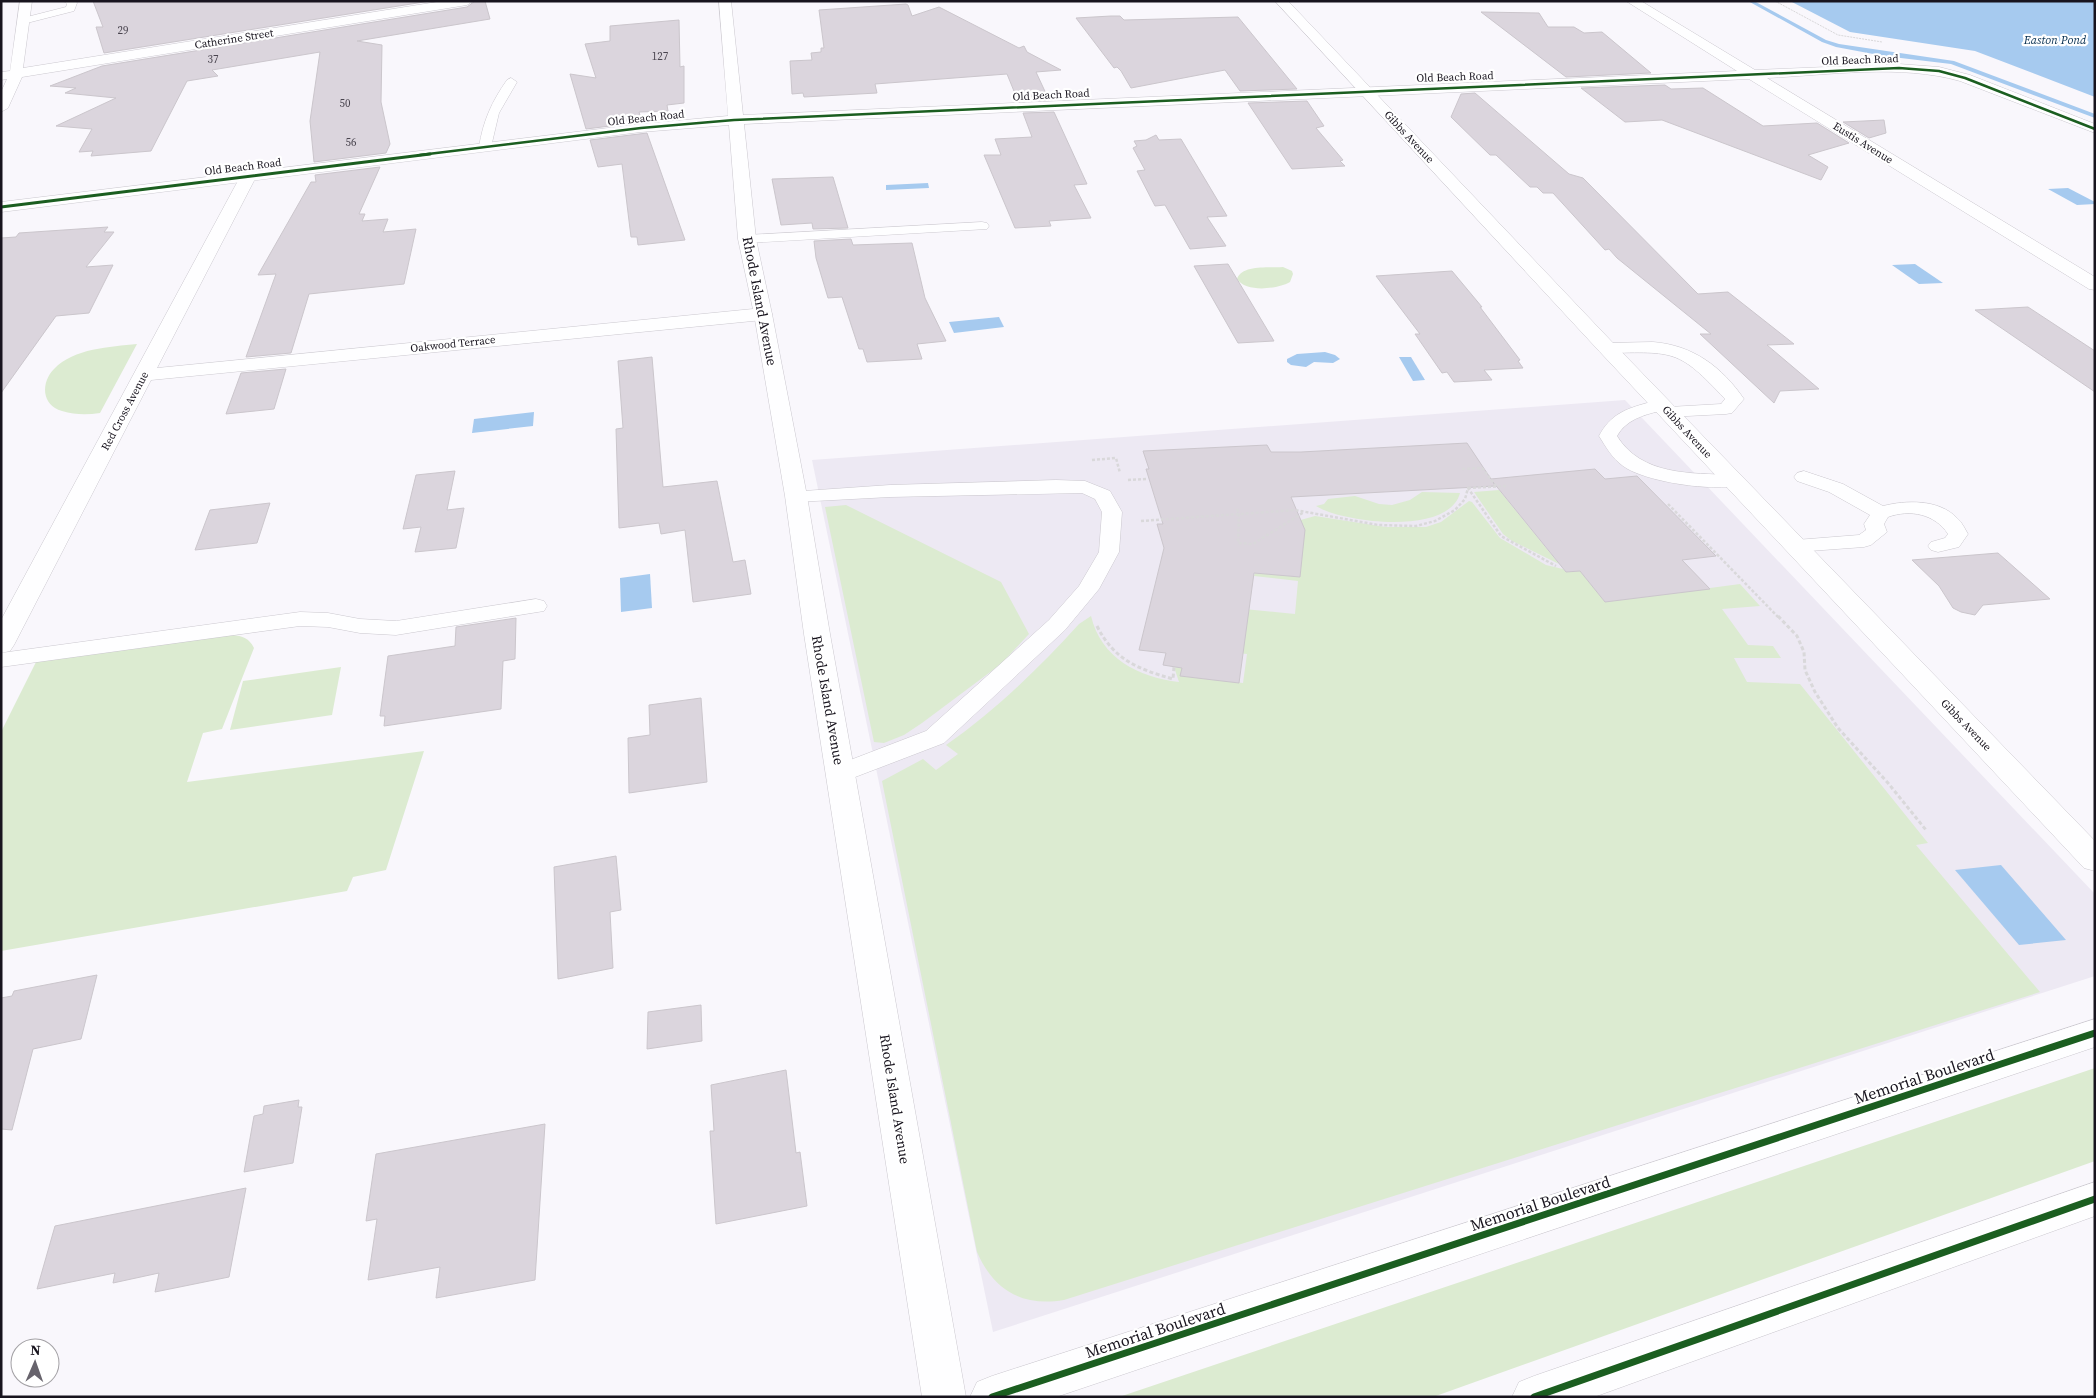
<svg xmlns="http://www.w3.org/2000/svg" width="2096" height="1398" viewBox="0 0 2096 1398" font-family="'Source Serif 4',serif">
<rect width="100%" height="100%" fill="#f9f7fc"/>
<polygon fill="#ede9f3" points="1625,400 2095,894 2095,976 993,1332 812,460"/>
<g fill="#dcebd1">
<path d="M1283 267 1292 271 1293 274 1290 282C1278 289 1246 293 1237 279 1242 264 1270 268 1283 267Z"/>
<path d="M137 344 100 413C87 415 75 415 62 411 41 405 41 382 54 369 74 348 110 347 137 344Z"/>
<polygon points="1499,490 1559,564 1512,541 1503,534 1474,492"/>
<path d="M1422 492 1460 493C1449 536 1343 523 1316 506L1324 504 1328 499 1355 496 1379 504 1392 505 1410 500Z"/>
<path d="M1469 501 1472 502 1500 538 1546 565 1563 569 1566 572 1580 571 1605 602 1740 584 1760 606 1722 609 1748 645 1773 646 1781 658H1734L1747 682 1800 684 1928 843 1916 845 2040 992 1064 1300C1023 1307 994 1291 977 1252L882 781 923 759 936 770 958 754 946 745C995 711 1039 668 1079 624L1091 616C1101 658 1138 677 1179 682L1174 667 1182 668 1181 676 1243 683 1247 654 1237 653 1244 609 1295 614 1298 581 1254 576 1255 573 1300 577 1302 555 1297 521 1315 516 1386 527H1426L1441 522Z"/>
<polygon points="846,505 1001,582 1029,634 1001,664 922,723 904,735 884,743 874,742 825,507"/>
<path d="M232 635C243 636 249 638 254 648L222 729 203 733 187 782 424 751 386 870 353 877 347 891 1 951V732L36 662Z"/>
<polygon points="341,667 332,715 230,730 243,681"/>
<polygon points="2095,1068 2095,1161 1433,1397 1119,1397"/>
</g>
<g fill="#a6caef">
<polygon points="1790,1 2095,1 2095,97 1975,51 1850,32"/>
<polygon points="928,183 929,188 886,190 886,185"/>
<polygon points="2068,188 2095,202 2095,204 2077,205 2048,189"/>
<polygon points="1915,264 1943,283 1919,284 1892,265"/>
<polygon points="999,317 1004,327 954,333 949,322"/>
<polygon points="1325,352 1335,355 1340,359 1333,363 1314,362 1306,367 1291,365 1287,362 1287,359 1297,354"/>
<polygon points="1399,357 1411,357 1425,380 1413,381"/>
<polygon points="534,412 533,426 472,433 474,419"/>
<polygon points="650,574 652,608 621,612 620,578"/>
<polygon points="2001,865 2066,940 2019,945 1955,870"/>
</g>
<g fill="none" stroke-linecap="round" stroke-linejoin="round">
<polygon fill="#a6caef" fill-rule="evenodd" points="1748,1 1754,1 1826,40 1839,44 1954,61 2095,114 2095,118 1951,64 1884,56 1836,47 1822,42"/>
</g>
<g fill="#dbd5dd" stroke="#cbc6cc">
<polygon points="93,1 430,1 104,53 96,27 103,27"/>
<polygon points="475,1 485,1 490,19 357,41 382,45 381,102 390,144 386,153 314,162 310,121 320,52 212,70 218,76 187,81 151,151 91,156 93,151 79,152 92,129 56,126 116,98 65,93 76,88 50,86 102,66 467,7"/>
<polygon points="906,4 908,5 912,16 939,7 1019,48 1024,46 1027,52 1061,70 1036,72 1049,100 1018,101 1007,74 875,84 877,93 804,97 803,93 792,94 790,61 812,60 811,53 821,52 821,48 824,48 819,10"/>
<polygon points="1481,12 1539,13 1548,27 1574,27 1584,33 1602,32 1651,73 1566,77"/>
<polygon points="1111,16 1120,16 1124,20 1238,17 1297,89 1240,91 1225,70 1131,88 1121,71 1117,67 1114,68 1076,18"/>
<polygon points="679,20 680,67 684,66 684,103 667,105 668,111 639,112 642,122 586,129 570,74 596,78 585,44 610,41 610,26"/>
<polygon points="1665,85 1671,89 1703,88 1763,126 1817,123 1849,143 1808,155 1828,167 1821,180 1662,120 1625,122 1581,88"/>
<polygon points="1475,93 1569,174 1583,178 1698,294 1728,292 1794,344 1767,345 1819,389 1780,391 1774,403 1700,334 1711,334 1617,258 1609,249 1605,250 1553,193 1543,193 1537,187 1530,187 1496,155 1490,155 1451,117 1461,94"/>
<polygon points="1307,101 1324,126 1316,128 1343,160 1340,161 1345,166 1292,169 1248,103"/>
<polygon points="1054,112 1087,184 1074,185 1091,218 1049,221 1051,226 1015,228 984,155 1001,155 995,139 1032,137 1023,113"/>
<polygon points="1884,120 1886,133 1869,138 1843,122"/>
<polygon points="647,133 685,240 638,245 637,237 631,237 622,164 598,167 590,140"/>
<polygon points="1156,135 1159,140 1181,139 1227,216 1207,217 1226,246 1190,249 1165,205 1155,206 1137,171 1145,170 1133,148 1137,146 1134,141 1146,140"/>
<polygon points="380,167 359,214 365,214 362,221 388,219 383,232 416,229 404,284 309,294 291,353 246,357 276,274 258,275 311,182 316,182 315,175"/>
<polygon points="833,177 848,228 813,229 812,223 781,225 772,179"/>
<polygon points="108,227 104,232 114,232 86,267 113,265 89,313 56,316 1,393 1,238 16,237 19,233"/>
<polygon points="851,239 853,245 912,243 925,298 946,341 917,344 922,359 867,362 863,349 859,349 842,297 828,298 816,258 814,241"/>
<polygon points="1228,264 1274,341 1238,343 1194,266"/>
<polygon points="1452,271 1482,307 1480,307 1520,360 1518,361 1523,368 1484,370 1492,380 1454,382 1447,372 1442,373 1415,334 1420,334 1376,276"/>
<polygon points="2028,307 2095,351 2095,392 1975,310"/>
<polygon points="652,357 663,487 717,481 733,562 745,560 751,594 693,602 685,530 661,534 659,523 619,528 616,429 623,428 618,361"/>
<polygon points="286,369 274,409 226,414 241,373"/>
<polygon points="1467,443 1491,479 1595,469 1605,479 1637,476 1716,556 1682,560 1710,589 1605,602 1580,571 1566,572 1493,482 1495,486 1291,497 1305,530 1300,577 1254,573 1239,683 1180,676 1182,668 1163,665 1166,653 1139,650 1164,548 1157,524 1163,524 1146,469 1149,469 1143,451 1267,445 1271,452 1301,452"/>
<polygon points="455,471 447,510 464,508 456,548 415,552 421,527 403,529 416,475"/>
<polygon points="270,503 257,543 195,550 210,510"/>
<polygon points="1998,553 2050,599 1983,605 1975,615 1961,612 1953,608 1939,586 1912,560"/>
<polygon points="516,618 515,659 503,661 501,709 384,726 385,716 380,716 388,656 455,646 456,627"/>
<polygon points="701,698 707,782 629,793 628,738 650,735 649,705"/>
<polygon points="616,856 621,910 610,912 613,968 558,979 554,867"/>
<polygon points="97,975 81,1039 33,1049 12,1130 1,1129 1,998 12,996 14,991"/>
<polygon points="701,1005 702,1041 647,1049 648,1012"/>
<polygon points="786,1070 796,1153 800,1152 807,1206 716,1224 710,1131 714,1131 711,1085"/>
<polygon points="299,1100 298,1107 302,1107 293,1163 244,1172 254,1116 263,1114 264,1106"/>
<polygon points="545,1124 535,1280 436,1298 440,1267 368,1280 377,1219 366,1221 376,1154"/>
<polygon points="246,1188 229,1277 155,1292 159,1273 113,1283 115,1273 37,1289 55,1226"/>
</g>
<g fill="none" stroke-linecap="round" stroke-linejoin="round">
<g stroke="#cbc8cf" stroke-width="1">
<g id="lane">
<polygon points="64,1 76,1 77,3 74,11 23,24 18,21 19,19 66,7 67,4"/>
<path d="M511 78 517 82 499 113 491 147 490 150H480L479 147C483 121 492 101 507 80Z"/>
<polygon points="982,222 987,223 989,226 987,229 747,243 742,242 740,239 742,236 747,235"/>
<path d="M1653 342C1693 345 1722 367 1744 399L1732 413 1726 414 1668 417 1662 416 1660 411C1643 415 1626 420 1617 436 1642 476 1691 473 1733 475L1740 477 1743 481 1740 485C1714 492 1645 482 1623 466 1612 458 1606 447 1599 436 1610 415 1625 409 1647 403 1655 401 1660 399 1667 401L1669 407 1721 404 1725 399C1678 349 1675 352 1607 353L1601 352 1599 348 1601 344 1607 343Z"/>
<path d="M1804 471 1843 484 1883 506C1906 500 1939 499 1957 518 1962 522 1965 529 1968 534L1959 547 1938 552 1931 550 1928 546 1931 542 1945 538 1948 534C1935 514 1910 509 1888 517L1884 524 1887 532 1871 545 1864 547 1796 552 1789 550 1786 546 1789 542 1796 540 1859 535 1866 530 1864 524 1870 515 1829 492 1797 481 1794 477 1797 473Z"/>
<polygon points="1056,480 1085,481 1110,491 1122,512 1119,552 1099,589 1065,630 944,743 850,779 841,781 832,779 828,773 832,767 926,731 1049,620 1079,586 1099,552 1102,512 1095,499 1082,493 890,497 796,502 789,500 786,496 789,492 890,485"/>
<polygon points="536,599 544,601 547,606 544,611 396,635 360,633 328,627 300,626 1,667 1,653 300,612 328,613 360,619 396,621"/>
</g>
</g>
<g stroke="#cbc8cf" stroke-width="1">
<g id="street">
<polygon points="20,1 32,1 23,68 443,1 473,1 467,5 22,77 8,108 1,112 1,92 7,79 1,80 1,72 10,71"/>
<polygon points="1275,1 1288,1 1614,344 2095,841 2095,871 2084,868 1600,352"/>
<polygon points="248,172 254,174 256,177 157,368 763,308 770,310 772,314 770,318 763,320 151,380 14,645 10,651 1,653 1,620 240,177 242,174"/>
</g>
</g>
<g stroke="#cbc8cf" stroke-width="1">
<path id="secondary" d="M719 1H731L743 115 1737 71 1626 1H1641L1755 70 1899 64 1939 67 1970 75 2095 124V133L1960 81C1900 64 1829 75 1767 78L2095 277V290L2089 289 1749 79 744 124 756 239 772 314 807 496 830 634 966 1397H922L804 634 785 496 754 314 738 239 729 125 641 132 1 212V202L641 124 728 116Z"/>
</g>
<g stroke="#cbc8cf" stroke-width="1">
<g id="primary">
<polygon points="2095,1019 2095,1047 1056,1397 970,1397 977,1382 992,1376"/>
<polygon points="2095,1182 2095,1216 1594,1397 1512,1397 1519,1382 1534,1376"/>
</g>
</g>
<polyline stroke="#d9d8da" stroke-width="1" stroke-dasharray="2 1" stroke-linecap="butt" points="1775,1 1838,35 1882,42"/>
<g stroke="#d9d8da" stroke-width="2.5" stroke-dasharray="3 2" stroke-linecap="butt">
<polyline points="1092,460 1116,458 1120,473"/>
<polyline points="1462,469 1482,468 1496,486"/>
<polyline points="1128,480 1148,479"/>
<polyline points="1468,488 1506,486"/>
<polyline points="1668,504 1779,618"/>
<polyline points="1237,509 1239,514 1238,543 1253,544 1304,512"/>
<polyline points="1141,521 1295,510 1378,525 1416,526 1435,521 1455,510 1465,499 1468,488 1501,536 1556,566"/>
</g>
<g stroke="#d9d8da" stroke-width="3" stroke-dasharray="4 2.5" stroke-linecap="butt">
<polyline points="1778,616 1797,636 1804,652 1805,670 1815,692 1838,728 1888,783 1926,830"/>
<path d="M1097 626C1114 660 1138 669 1173 679L1174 667"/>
</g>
<use href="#lane" fill="#fefeff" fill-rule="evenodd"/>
<use href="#street" fill="#fefeff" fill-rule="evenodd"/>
<use href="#secondary" fill="#fefeff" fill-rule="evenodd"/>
<use href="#primary" fill="#fefeff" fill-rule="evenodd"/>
<g stroke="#fff" stroke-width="4">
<polyline id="cycleway-far2" points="420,155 641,128 734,120 1899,68 1939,71 1965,78 2095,129"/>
</g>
<g stroke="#fff" stroke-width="5">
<polyline id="cycleway-far1" points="1,207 430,154"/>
</g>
<g stroke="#fff" stroke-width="10">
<g id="cycleway">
<polyline points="992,1397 2095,1033"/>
<polyline points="1534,1397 2095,1199"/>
</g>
</g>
<use href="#cycleway-far2" stroke="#1b5e20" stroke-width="2.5"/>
<use href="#cycleway-far1" stroke="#1b5e20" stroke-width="3"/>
<use href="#cycleway" stroke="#1b5e20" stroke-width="7"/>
</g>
<g text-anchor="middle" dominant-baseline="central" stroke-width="4.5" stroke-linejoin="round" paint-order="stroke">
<g font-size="11" fill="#49444e">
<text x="123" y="30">29</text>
<text x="660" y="56">127</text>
<text x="213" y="59">37</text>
<text x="345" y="103">50</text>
<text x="351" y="142">56</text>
</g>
<g font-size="11" fill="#18141e" stroke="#fff">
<text transform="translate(234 39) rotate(-9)">Catherine Street</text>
<text transform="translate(1860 60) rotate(-2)">Old Beach Road</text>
<text transform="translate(1455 77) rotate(-2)">Old Beach Road</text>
<text transform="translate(1051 95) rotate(-3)">Old Beach Road</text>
<text transform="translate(646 118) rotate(-6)">Old Beach Road</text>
<text transform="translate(1409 137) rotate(47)">Gibbs Avenue</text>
<text transform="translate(1863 143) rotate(32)">Eustis Avenue</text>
<text transform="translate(243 167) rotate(-7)">Old Beach Road</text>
<text transform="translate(453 344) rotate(-6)">Oakwood Terrace</text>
<text transform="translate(125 411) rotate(-62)">Red Cross Avenue</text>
<text transform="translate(1687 432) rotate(47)">Gibbs Avenue</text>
<text transform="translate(1966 725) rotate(46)">Gibbs Avenue</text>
</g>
<g font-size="12" font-style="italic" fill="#093152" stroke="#fff">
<text x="2055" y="40">Easton Pond</text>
</g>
<g font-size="14" fill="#18141e" stroke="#fff">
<text transform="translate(760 301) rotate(79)">Rhode Island Avenue</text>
<text transform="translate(828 700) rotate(80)">Rhode Island Avenue</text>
<text transform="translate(895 1099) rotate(81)">Rhode Island Avenue</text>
</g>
<g font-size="16" fill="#18141e" stroke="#fff">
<text transform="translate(1924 1076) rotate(-18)">Memorial Boulevard</text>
<text transform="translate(1540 1203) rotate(-18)">Memorial Boulevard</text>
<text transform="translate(1155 1330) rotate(-18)">Memorial Boulevard</text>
</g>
</g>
<rect width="2096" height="1398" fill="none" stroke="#18141e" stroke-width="5"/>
<g transform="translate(35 1363) rotate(2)"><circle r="24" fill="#ffffff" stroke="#a3a1a5"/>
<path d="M0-4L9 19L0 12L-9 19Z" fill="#67636c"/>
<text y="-8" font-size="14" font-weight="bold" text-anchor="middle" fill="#18141e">N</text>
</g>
</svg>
